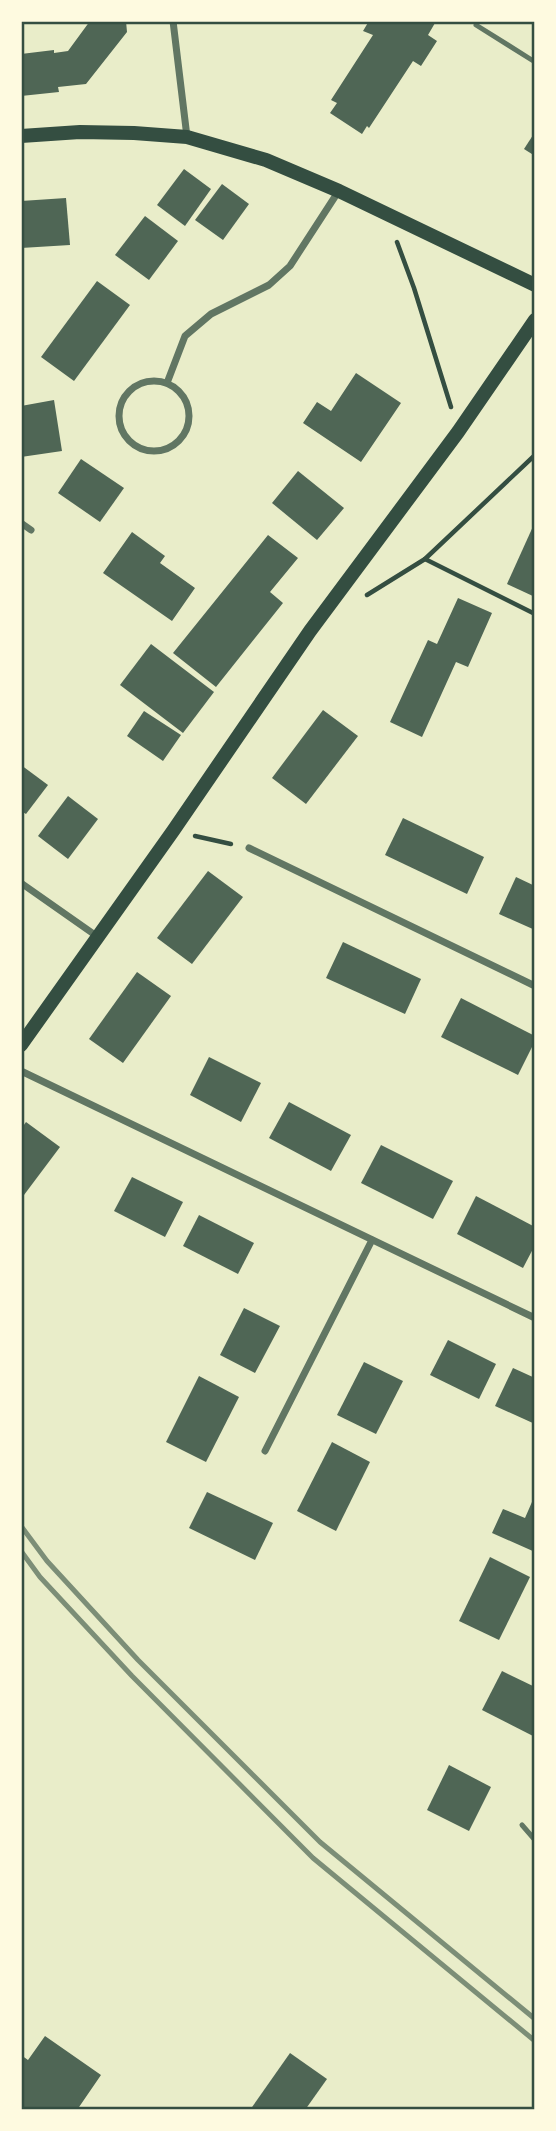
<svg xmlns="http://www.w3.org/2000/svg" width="556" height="2131" viewBox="0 0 556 2131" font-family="Karla,sans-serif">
<rect width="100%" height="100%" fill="#e9edc9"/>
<g fill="#4f6655">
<polygon points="90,21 126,21 127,32 86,84 58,87 59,92 21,96 21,54 54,50 54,53 68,51"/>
<polygon points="369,21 431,21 435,23 428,35 437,41 421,66 413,61 369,128 367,126 362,134 330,113 337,103 331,100 373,35 363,31"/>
<polygon points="535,132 535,156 524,149"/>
<polygon points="184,169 211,189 185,226 157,205"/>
<polygon points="222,184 249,204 223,240 195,220"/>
<polygon points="66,198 70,245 21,248 21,201"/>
<polygon points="145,216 178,241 149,280 115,255"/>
<polygon points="97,281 130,305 74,381 41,357"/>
<polygon points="356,373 401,403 361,462 303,423 317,402 331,411"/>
<polygon points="54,400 62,451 21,457 21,406"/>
<polygon points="81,459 124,488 100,522 58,493"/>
<polygon points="298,471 344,508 317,540 272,503"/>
<polygon points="535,522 535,597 507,584"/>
<polygon points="132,532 165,556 160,563 195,588 172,621 103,573"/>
<polygon points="268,535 298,558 270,592 283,603 216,687 173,653"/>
<polygon points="458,598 492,613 468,667 456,662 422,737 390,722 428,640 437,644"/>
<polygon points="151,644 214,692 183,733 120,685"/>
<polygon points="323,710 358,736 306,804 272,778"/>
<polygon points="144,711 181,735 163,761 127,736"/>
<polygon points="21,765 48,785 26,814 21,811"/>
<polygon points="68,796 98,819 68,859 38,836"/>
<polygon points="403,818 484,857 467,894 385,855"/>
<polygon points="208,871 243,897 192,964 157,938"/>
<polygon points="516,877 535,886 535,930 499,914"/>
<polygon points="343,942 421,979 405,1014 326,978"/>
<polygon points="137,972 171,996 123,1063 89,1039"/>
<polygon points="461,998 535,1036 535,1041 518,1075 441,1037"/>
<polygon points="209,1057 261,1083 241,1122 190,1095"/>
<polygon points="289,1102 351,1135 331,1171 269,1138"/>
<polygon points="26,1122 60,1147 21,1199 21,1129"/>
<polygon points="381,1145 453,1181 433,1219 361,1183"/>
<polygon points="132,1177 183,1202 165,1237 114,1211"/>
<polygon points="476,1196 535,1227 535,1245 523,1268 457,1234"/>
<polygon points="199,1215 254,1243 238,1274 183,1246"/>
<polygon points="244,1308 280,1326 255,1373 220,1355"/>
<polygon points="448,1340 496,1364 479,1399 430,1375"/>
<polygon points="364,1362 403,1381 376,1434 337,1415"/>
<polygon points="513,1368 535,1378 535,1424 495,1406"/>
<polygon points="199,1376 239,1397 206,1462 166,1442"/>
<polygon points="332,1442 370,1462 336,1531 297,1511"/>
<polygon points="207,1492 273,1523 255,1560 189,1528"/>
<polygon points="535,1495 535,1552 492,1533 503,1509 525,1518"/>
<polygon points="490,1557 530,1577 499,1640 459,1621"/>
<polygon points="502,1671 535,1687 535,1737 482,1710"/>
<polygon points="449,1765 491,1787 469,1831 427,1810"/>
<polygon points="45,2036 101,2075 77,2110 21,2110 21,2055 28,2060"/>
<polygon points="290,2053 327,2079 305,2110 250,2110"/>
</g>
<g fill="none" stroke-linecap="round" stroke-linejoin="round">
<g stroke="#344e41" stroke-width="4.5">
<polyline points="397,242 414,288 451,407"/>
<polyline points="425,559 535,455"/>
<polyline points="367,595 425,559 535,614"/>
<polyline points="195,836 231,844"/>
</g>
<g stroke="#617663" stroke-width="5">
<polyline points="476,25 535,62"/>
<polyline points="522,1825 535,1840"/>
</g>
<g stroke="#617663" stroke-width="7">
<polyline points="173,21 187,137"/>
<circle cx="154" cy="416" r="35"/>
<polyline points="167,383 185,336 211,314 269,285 290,266 338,192"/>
<polyline points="21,523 31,530"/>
<polyline points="249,848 535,986"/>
<polyline points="21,883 98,937"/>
<polyline points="21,1071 535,1318"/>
<polyline points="265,1451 372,1240"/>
</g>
<g stroke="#344e41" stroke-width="14">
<polyline points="21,136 80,132 134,133 187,137 266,160 339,191 535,285"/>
<polyline points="21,1045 173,831 310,631 458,432 535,320"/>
</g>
<g stroke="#7c8e77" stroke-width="5">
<polyline points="21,1526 47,1561 138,1660 320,1842 535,2019"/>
<polyline points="21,1551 40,1577 132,1676 313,1858 535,2041"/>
</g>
</g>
<rect width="556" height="2131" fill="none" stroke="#fefae0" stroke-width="46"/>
<rect x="23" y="23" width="510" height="2085" fill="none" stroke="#344e41" stroke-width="2.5"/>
</svg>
